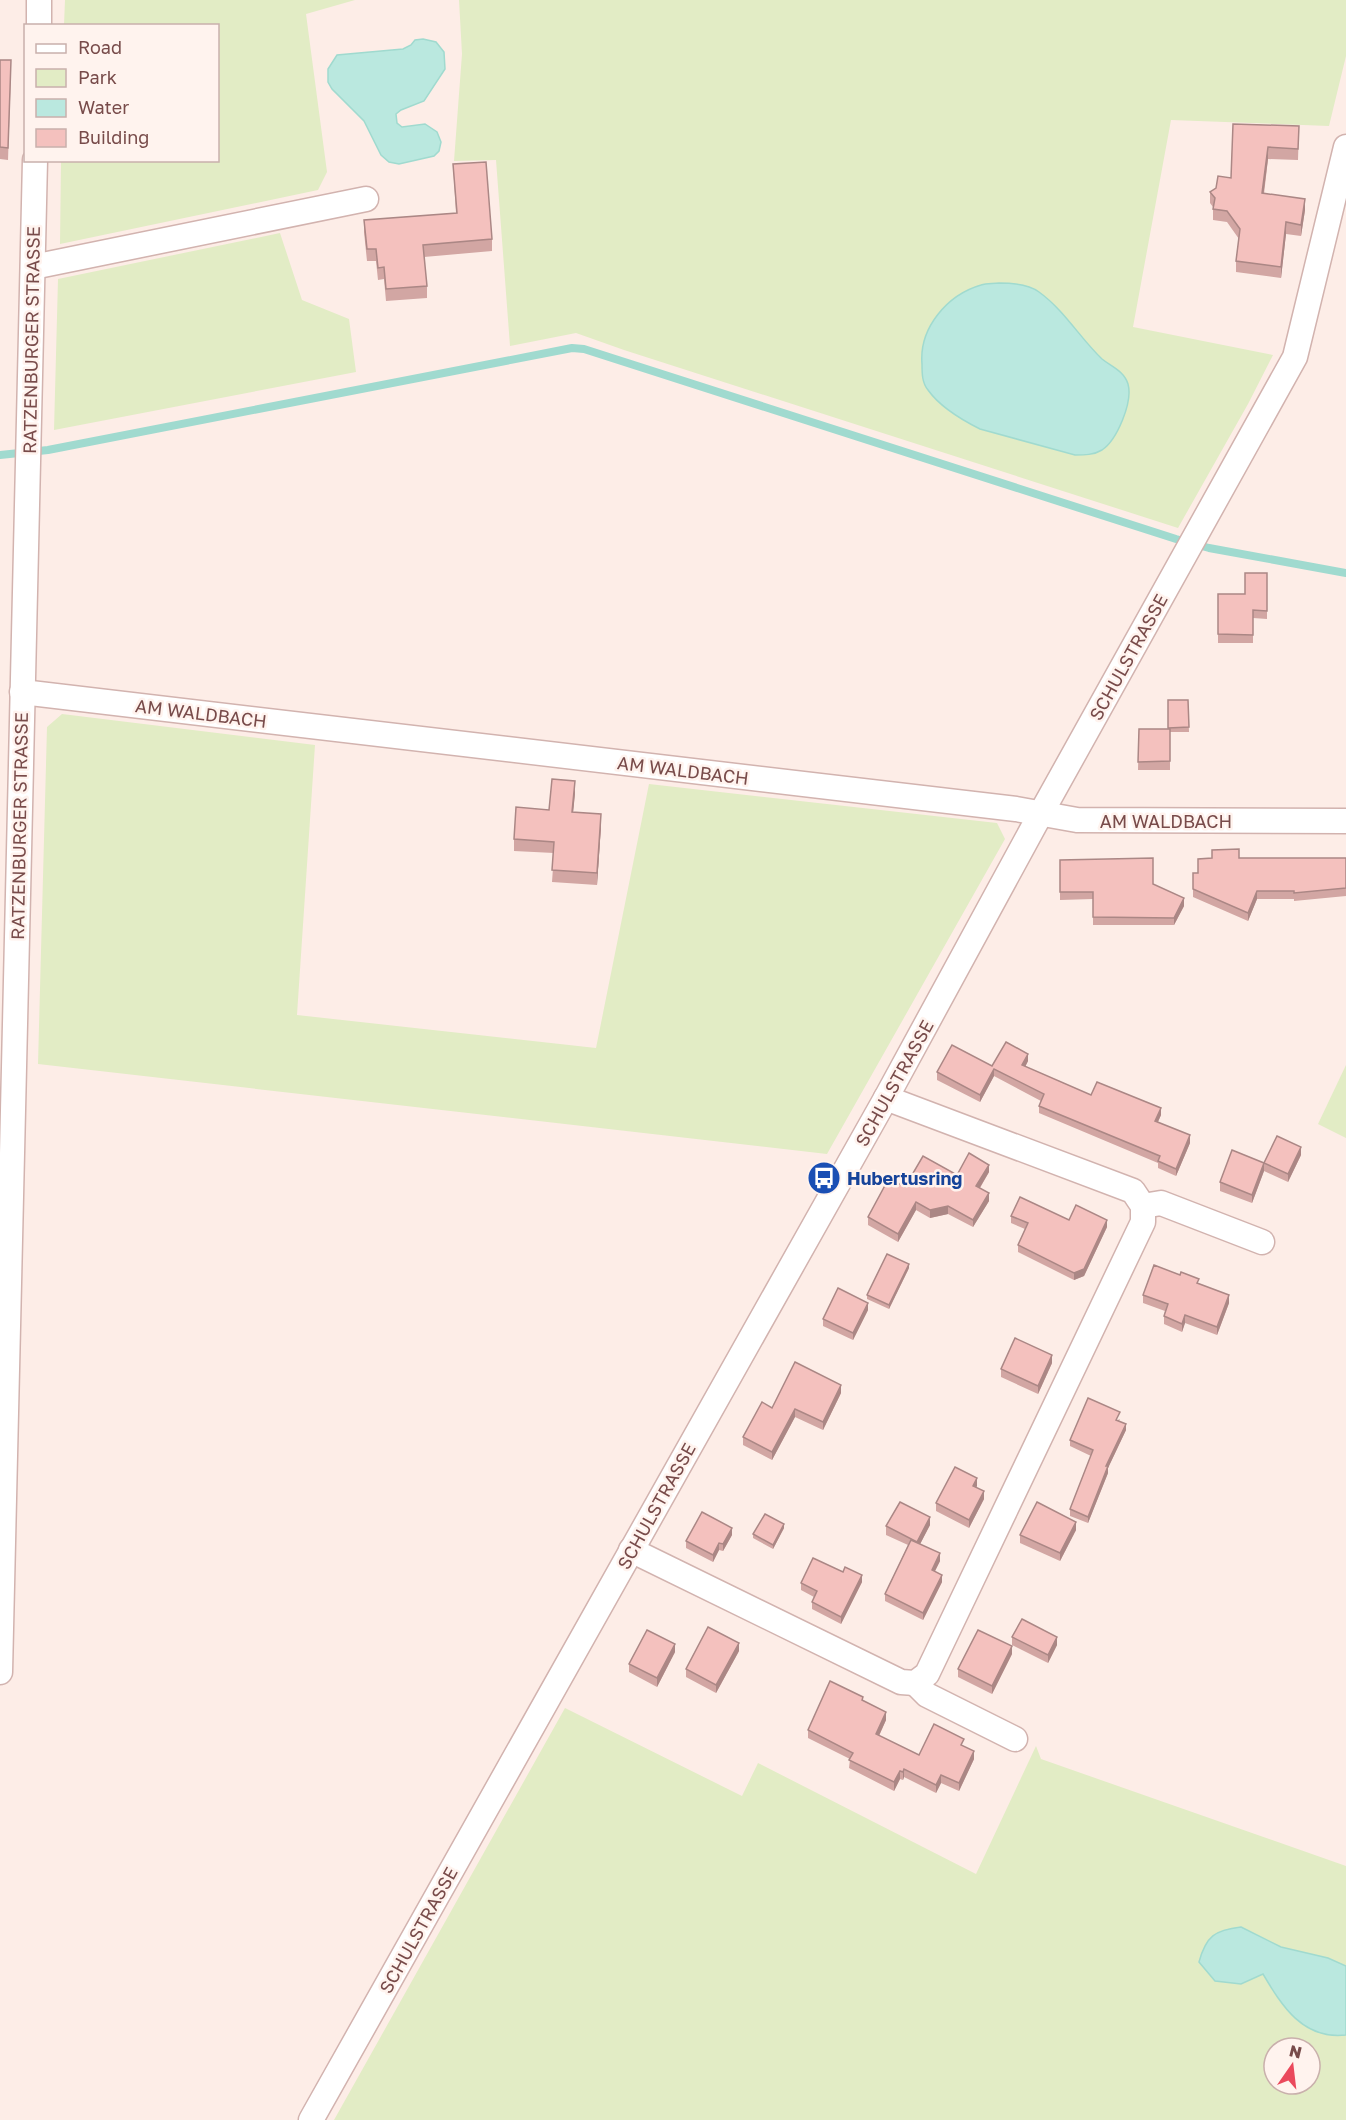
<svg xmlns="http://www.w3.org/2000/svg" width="1346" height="2120" viewBox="0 0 1346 2120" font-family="'Golos Text',sans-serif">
<rect width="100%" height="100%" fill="#fdede7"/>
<g fill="#e2ecc5" fill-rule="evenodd">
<polygon points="65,0 355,0 306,14 327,172 318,190 60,244 61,161 218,160 218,26 64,25"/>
<polygon points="459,0 1346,0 1346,56 1329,126 1171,120 1133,327 1273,355 1248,404 1178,528 624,350 576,333 510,346 496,160 454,161 462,54"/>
<polygon points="280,233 302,300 349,319 356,372 54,430 58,279"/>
<polygon points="62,714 315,745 297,1015 596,1048 649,784 997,823 1005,839 827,1154 38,1064 47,727"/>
<polygon points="1346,1065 1346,1138 1318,1124"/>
<path d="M565 1708 742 1796 758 1763 976 1874 1036 1746 1041 1759 1346 1866V2120H334ZM1274 2048H1310V2084H1274Z"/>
</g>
<g fill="#bae8df" stroke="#a0dacf" stroke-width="1.5">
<polygon points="423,39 436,42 444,52 445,69 424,101 401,110 396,114 397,123 402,127 425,124 437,132 441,142 439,151 434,156 399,164 389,162 381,155 364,121 332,89 328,82 328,69 337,55 403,49 411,45 415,40"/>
<path d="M999 283C1013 283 1028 284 1039 292 1064 310 1080 338 1102 359 1112 367 1124 371 1128 384 1133 402 1117 440 1102 450 1094 455 1084 455 1075 455L980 429C962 420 940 407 928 390 922 383 922 373 922 364 919 328 947 295 981 285 987 283 993 284 999 283Z"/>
<path d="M1241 1927 1281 1947 1328 1958 1346 1966V2035C1303 2040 1282 2006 1263 1974L1241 1984 1215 1981 1199 1962C1206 1936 1215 1930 1241 1927Z"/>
</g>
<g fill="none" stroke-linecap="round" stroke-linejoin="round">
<polyline stroke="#a0dacf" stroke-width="8" points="0,455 48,450 572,348 584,349 1176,539 1209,548 1346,573"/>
<g stroke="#d2b3af" stroke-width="27">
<g id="minor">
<polyline points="39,26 39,0"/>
<polyline points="33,267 366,199"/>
<polyline points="22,692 1016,809 1077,820 1346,821"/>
<polyline points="1143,1206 1161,1203 1262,1242"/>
<polyline points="631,1550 901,1682 915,1683 927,1674 1143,1222 1143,1206 1133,1191 886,1098"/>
<polyline points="0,1672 35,160"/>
<polyline points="915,1683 927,1695 1015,1739"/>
<polyline points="311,2120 886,1098 1040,815 1295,357 1346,147"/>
</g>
</g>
<use href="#minor" stroke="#fff" stroke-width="24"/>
</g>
<g fill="#d2a6a3">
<polygon points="0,60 11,72 8,160 0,159"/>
<polygon points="1233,124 1299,126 1298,160 1268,159 1264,194 1305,210 1301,236 1286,234 1281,278 1236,272 1236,261 1239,239 1227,222 1213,220 1213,207 1210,203 1210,192 1231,178"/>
<polygon points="453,164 492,239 492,251 424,257 427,286 427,298 386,301 384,279 378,280 376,261 367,261 364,232 364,220 456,213"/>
<polygon points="1267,573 1267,619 1253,618 1253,643 1218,643 1218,594 1245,594"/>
<polygon points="1168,700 1188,700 1189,732 1170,732 1170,770 1138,770 1139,729 1168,729"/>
<polygon points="575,793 573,812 601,826 597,885 552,882 554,853 514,851 514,839 549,810"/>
<polygon points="1239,858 1346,858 1346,896 1294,901 1294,899 1257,899 1248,921 1193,897 1193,873 1198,873"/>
<polygon points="1060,860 1153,884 1184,906 1174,925 1093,925 1093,899 1060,900"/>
<polygon points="1028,1061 1025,1067 1091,1095 1161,1115 1158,1122 1190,1143 1176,1176 1158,1168 1158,1163 1039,1113 1039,1106 1041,1101 994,1076 980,1102 937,1080 937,1072 992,1066"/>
<polygon points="1301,1155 1288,1182 1264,1171 1252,1203 1220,1191 1220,1182 1264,1163"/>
<polygon points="989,1172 980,1188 989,1201 973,1227 948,1214 930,1218 916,1210 898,1242 868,1225 868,1217 905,1187 957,1175"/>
<polygon points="1011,1216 1069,1220 1107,1227 1084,1276 1074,1280 1018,1252 1018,1245 1025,1229 1011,1223"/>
<polygon points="909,1268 889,1309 867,1299 867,1295"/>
<polygon points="1199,1284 1229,1303 1217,1335 1185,1323 1182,1332 1164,1324 1164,1316 1165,1311 1143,1303 1143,1295"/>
<polygon points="868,1310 853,1340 823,1326 823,1319"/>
<polygon points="1052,1363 1038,1394 1001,1377 1001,1369"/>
<polygon points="841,1393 823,1430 795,1417 772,1460 743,1445 743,1437 772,1408"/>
<polygon points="1120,1419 1119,1421 1126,1430 1108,1468 1108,1473 1088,1523 1070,1516 1070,1509 1091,1456 1070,1446 1070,1440"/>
<polygon points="977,1486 976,1487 984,1499 969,1528 936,1511 936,1503"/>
<polygon points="930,1525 920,1544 940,1561 935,1571 942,1582 923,1620 885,1601 885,1594 908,1545 886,1535 886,1526"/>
<polygon points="784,1528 773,1549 753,1538 753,1534"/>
<polygon points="1076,1530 1060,1561 1020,1543 1020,1535"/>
<polygon points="732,1535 723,1551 719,1550 713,1562 686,1548 686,1541"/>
<polygon points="843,1572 862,1582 841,1624 812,1609 812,1602 814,1597 801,1590 801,1583"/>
<polygon points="1012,1637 1057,1645 1048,1663 1012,1645"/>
<polygon points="739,1651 716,1693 686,1677 686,1669"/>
<polygon points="675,1652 657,1687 629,1672 629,1664"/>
<polygon points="1012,1654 992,1694 958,1677 958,1669"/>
<polygon points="863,1701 886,1720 879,1736 919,1755 964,1747 974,1759 959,1791 941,1783 936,1793 904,1777 903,1780 900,1779 894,1791 849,1768 850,1759 808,1738 808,1730"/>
</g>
<g fill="#ab8785">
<polygon points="1268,147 1268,159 1262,205 1262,193"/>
<polygon points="1305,199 1305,210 1301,236 1301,225"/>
<polygon points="1286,222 1286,234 1281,278 1281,267"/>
<polygon points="575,781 575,793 572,824 572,812"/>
<polygon points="601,814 601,826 597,885 597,873"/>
<polygon points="1257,891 1257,899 1248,921 1248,913"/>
<polygon points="1184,898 1184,906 1174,925 1174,918"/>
<polygon points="1028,1054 1028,1061 1022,1073 1022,1065"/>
<polygon points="994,1069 994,1076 980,1102 980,1095"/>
<polygon points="1161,1108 1161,1115 1155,1128 1155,1121"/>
<polygon points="1190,1135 1190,1143 1176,1176 1176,1169"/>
<polygon points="1301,1147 1301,1155 1288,1182 1288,1174"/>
<polygon points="1264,1163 1264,1171 1252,1203 1252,1195"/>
<polygon points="989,1165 989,1172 976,1194 976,1186"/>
<polygon points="989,1193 989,1201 973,1227 973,1220"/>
<polygon points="916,1202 916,1210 898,1242 898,1234"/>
<polygon points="948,1206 948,1214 930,1218 930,1210"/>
<polygon points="1107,1220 1107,1227 1084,1276 1074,1280 1074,1273"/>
<polygon points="909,1264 909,1268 889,1309 889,1305"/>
<polygon points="1229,1295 1229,1303 1217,1335 1217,1327"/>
<polygon points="868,1303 868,1310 853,1340 853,1333"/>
<polygon points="1185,1315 1185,1323 1182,1332 1182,1324"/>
<polygon points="1052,1355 1052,1363 1038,1394 1038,1386"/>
<polygon points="841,1385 841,1393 823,1430 823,1422"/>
<polygon points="795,1409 795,1417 772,1460 772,1452"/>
<polygon points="1126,1424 1126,1430 1108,1468 1108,1473 1088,1523 1088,1517 1106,1466"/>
<polygon points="977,1478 977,1486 973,1494 973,1486"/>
<polygon points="984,1491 984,1499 969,1528 969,1520"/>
<polygon points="930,1517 930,1525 917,1550 917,1542"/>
<polygon points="1076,1522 1076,1530 1060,1561 1060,1553"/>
<polygon points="784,1524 784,1528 773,1549 773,1545"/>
<polygon points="732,1528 732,1535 723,1551 723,1544"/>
<polygon points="719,1543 719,1550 713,1562 713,1555"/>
<polygon points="940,1553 940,1561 932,1577 932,1570"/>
<polygon points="862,1575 862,1582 841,1624 841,1617"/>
<polygon points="942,1575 942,1582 923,1620 923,1613"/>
<polygon points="1057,1637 1057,1645 1048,1663 1048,1655"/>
<polygon points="739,1643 739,1651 716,1693 716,1685"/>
<polygon points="675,1644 675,1652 657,1687 657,1678"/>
<polygon points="1012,1646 1012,1654 992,1694 992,1686"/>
<polygon points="886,1712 886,1720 876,1742 876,1734"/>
<polygon points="974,1751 974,1759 959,1791 959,1783"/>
<polygon points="904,1769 904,1777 903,1780 903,1772"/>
<polygon points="900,1771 900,1779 894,1791 894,1782"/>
<polygon points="941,1775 941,1783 936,1793 936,1785"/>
</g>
<g fill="#f4c1be" stroke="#ab8785" stroke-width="1.5">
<polygon points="0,60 11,60 8,148 0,147"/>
<polygon points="1233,124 1299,126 1298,149 1268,147 1262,193 1305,199 1301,225 1286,222 1281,267 1236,261 1240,229 1227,211 1213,209 1215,198 1210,192 1216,188 1218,176 1231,178"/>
<polygon points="486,162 492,239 423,245 427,286 386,289 384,267 378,268 376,249 367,249 364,220 457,213 453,164"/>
<polygon points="1245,573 1267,573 1267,611 1253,610 1253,635 1218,634 1218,594 1245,594"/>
<polygon points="1168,700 1188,700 1189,727 1168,728"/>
<polygon points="1139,729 1170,729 1170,761 1138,762"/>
<polygon points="552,779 575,781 572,812 601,814 597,873 552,870 554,842 514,839 516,807 549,810"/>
<polygon points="1239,849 1239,858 1346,858 1346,888 1294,893 1294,891 1257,891 1248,913 1193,889 1193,873 1198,873 1198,859 1212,858 1212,850"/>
<polygon points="1153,858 1153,884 1184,898 1174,918 1093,917 1093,892 1060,892 1060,860"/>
<polygon points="1006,1042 1028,1054 1022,1065 1091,1095 1097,1082 1161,1108 1155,1121 1190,1135 1176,1169 1158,1161 1160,1156 1039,1106 1044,1094 994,1069 980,1095 937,1072 952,1045 992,1066"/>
<polygon points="1277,1136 1301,1147 1288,1174 1264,1163"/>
<polygon points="1232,1150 1264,1163 1252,1195 1220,1182"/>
<polygon points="969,1153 989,1165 976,1186 989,1193 973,1220 948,1206 930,1210 916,1202 898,1234 868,1217 889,1178 905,1187 923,1156 957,1175"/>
<polygon points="1020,1197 1069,1220 1076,1205 1107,1220 1084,1269 1074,1273 1018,1245 1028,1223 1011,1216"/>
<polygon points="887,1254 909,1264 889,1305 867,1295"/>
<polygon points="1154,1265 1180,1275 1181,1272 1199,1279 1197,1283 1229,1295 1217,1327 1185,1315 1182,1324 1164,1316 1168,1304 1143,1295"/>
<polygon points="838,1288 868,1303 853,1333 823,1319"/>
<polygon points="1015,1338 1052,1355 1038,1386 1001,1369"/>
<polygon points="795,1362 841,1385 823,1422 795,1409 772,1452 743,1437 762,1402 772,1408"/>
<polygon points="1088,1398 1120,1412 1116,1420 1126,1424 1106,1466 1108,1466 1088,1517 1070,1509 1093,1450 1070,1440"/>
<polygon points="955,1467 977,1478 973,1486 984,1491 969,1520 936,1503"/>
<polygon points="900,1502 930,1517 917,1542 886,1526"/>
<polygon points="1037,1502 1076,1522 1060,1553 1020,1535"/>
<polygon points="702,1512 732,1528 723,1544 719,1543 713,1555 686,1541"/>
<polygon points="765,1514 784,1524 773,1545 753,1534"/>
<polygon points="911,1540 940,1553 932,1570 942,1575 923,1613 885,1594"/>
<polygon points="813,1558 843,1572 845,1567 862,1575 841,1617 812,1602 817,1591 801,1583"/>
<polygon points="1022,1619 1057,1637 1048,1655 1012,1637"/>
<polygon points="708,1627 739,1643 716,1685 686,1669"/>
<polygon points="647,1630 675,1644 657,1678 629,1664"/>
<polygon points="978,1630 1012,1646 992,1686 958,1669"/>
<polygon points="830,1681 863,1697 862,1700 886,1712 876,1734 919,1755 934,1724 964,1739 961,1745 974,1751 959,1783 941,1775 936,1785 904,1769 903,1772 900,1771 894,1782 849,1760 853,1753 808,1730"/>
</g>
<defs>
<g id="bus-disc" transform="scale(1.725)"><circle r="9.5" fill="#1a4fb4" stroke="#fff3ee"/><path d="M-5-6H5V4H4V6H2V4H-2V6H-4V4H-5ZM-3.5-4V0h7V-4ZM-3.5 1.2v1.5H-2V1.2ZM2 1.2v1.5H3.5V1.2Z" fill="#fff"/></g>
</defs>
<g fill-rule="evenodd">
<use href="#bus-disc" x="824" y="1178"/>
</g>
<g text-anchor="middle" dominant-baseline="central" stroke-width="5" stroke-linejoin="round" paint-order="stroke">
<g font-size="18" fill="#784b4a" stroke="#fff3ee">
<text transform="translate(31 340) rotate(-89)">RATZENBURGER STRASSE</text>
<text transform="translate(1128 657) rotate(-61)">SCHULSTRASSE</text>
<text transform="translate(201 713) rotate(7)">AM WALDBACH</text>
<text transform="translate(683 770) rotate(7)">AM WALDBACH</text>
<text x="1166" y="821">AM WALDBACH</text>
<text transform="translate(19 826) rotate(-89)">RATZENBURGER STRASSE</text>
<text transform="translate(894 1083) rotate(-61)">SCHULSTRASSE</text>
<text transform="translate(656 1506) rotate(-61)">SCHULSTRASSE</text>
<text transform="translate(418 1930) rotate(-61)">SCHULSTRASSE</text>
</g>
<g font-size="18" font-weight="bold" fill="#164399" stroke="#fff3ee" text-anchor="start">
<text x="847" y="1178">Hubertusring</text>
</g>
</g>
<rect x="24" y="24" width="195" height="138" fill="#fff3ee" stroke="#c9b0ac" stroke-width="1.5"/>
<rect x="36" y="44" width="30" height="9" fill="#ffffff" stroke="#c9b0ac" stroke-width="1.5"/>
<text x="78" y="54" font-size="18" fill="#784b4a">Road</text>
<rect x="36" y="69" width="30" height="18" fill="#e2ecc5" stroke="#c9b0ac" stroke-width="1.5"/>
<text x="78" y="84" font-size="18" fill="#784b4a">Park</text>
<rect x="36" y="99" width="30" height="18" fill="#bae8df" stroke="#c9b0ac" stroke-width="1.5"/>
<text x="78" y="114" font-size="18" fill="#784b4a">Water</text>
<rect x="36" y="129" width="30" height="18" fill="#f4c1be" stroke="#c9b0ac" stroke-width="1.5"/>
<text x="78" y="144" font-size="18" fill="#784b4a">Building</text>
<g transform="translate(1292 2066) rotate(14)"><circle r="28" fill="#fff3ee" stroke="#c9b0ac" stroke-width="1.5"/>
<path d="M0-4.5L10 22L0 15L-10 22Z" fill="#ea495c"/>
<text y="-9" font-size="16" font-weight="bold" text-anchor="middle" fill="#784b4a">N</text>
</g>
</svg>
